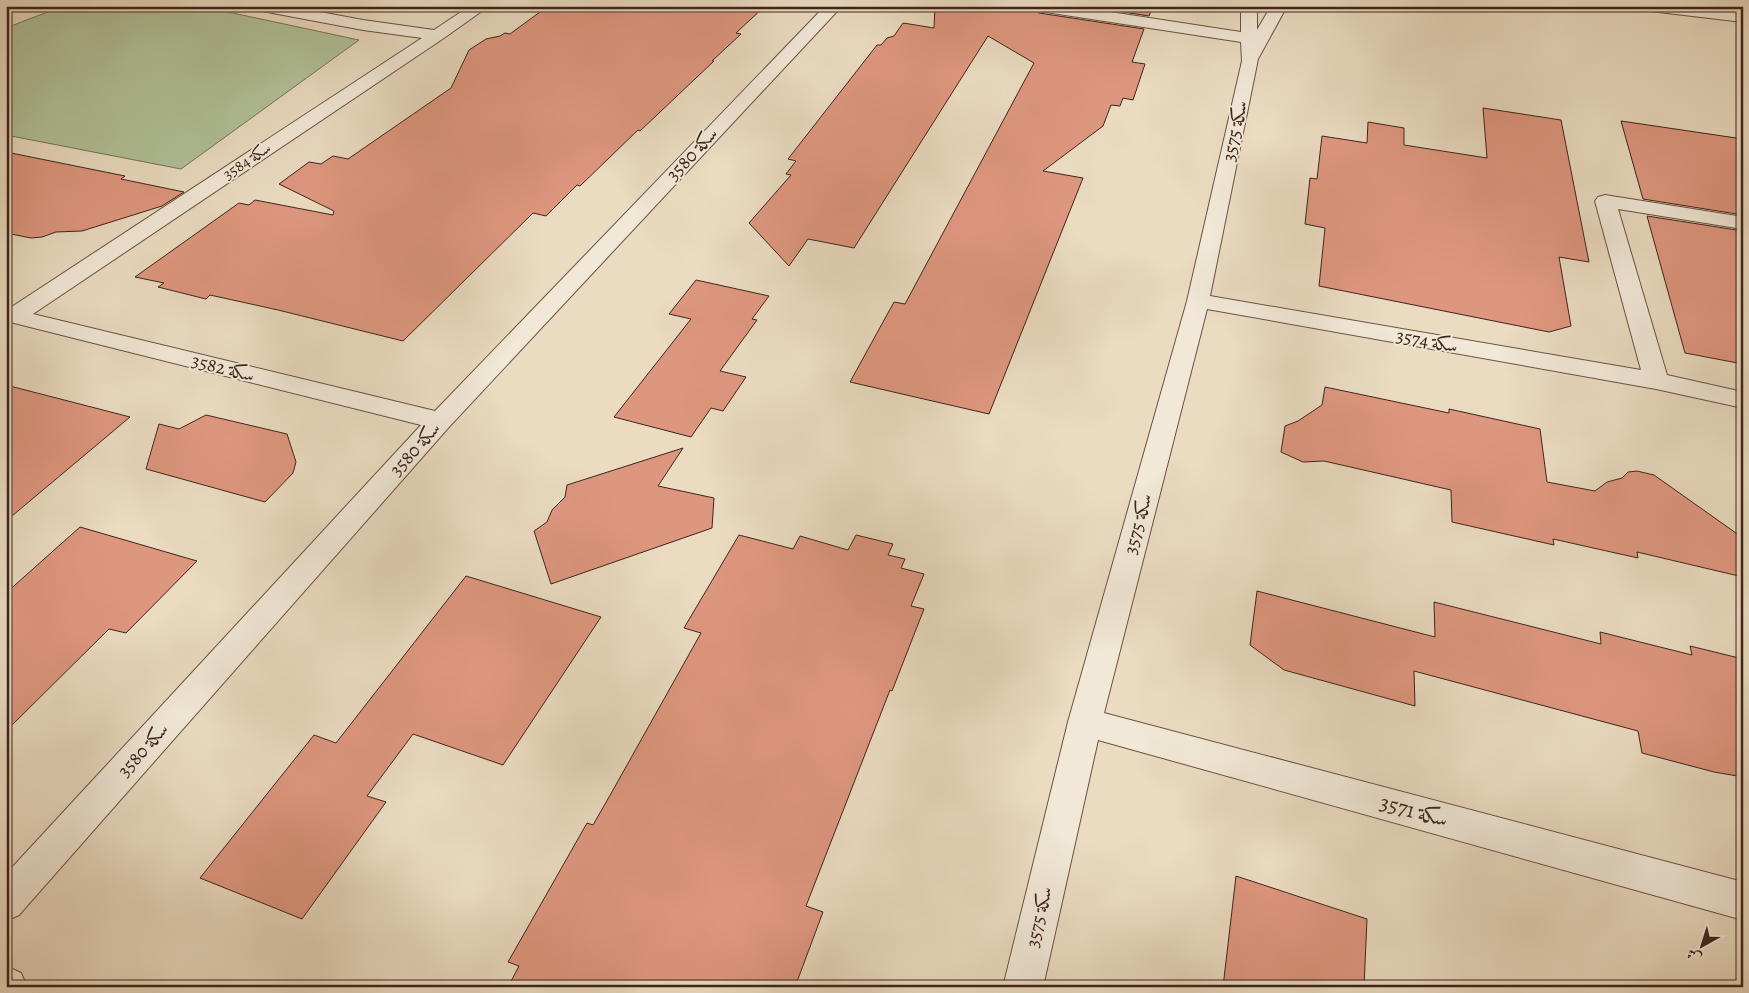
<svg xmlns="http://www.w3.org/2000/svg" width="1749" height="993" viewBox="0 0 1749 993" font-family="Alegreya,Amiri,serif">
<rect width="100%" height="100%" fill="#eadbc1"/>
<filter id="stains"><feTurbulence type="fractalNoise" baseFrequency=".004" numOctaves="4"/><feColorMatrix values="0 0 0 0 .2 0 0 0 0 .09 0 0 0 0 .02 0 0 0 .5 -.17"/></filter>
<radialGradient id="worn" r=".72"><stop offset=".6" stop-color="#630" stop-opacity="0"/><stop offset="1" stop-color="#630" stop-opacity=".3"/></radialGradient>
<polygon fill="#b1c198" stroke="#787259" points="63,6 200,6 359,40 181,169 6,135 6,28"/>
<g fill="#de977f" stroke="#3f241a">
<polygon points="548,6 765,6 736,33 741,34 712,61 714,61 640,131 638,130 580,186 577,185 546,216 533,213 403,341 278,310 210,295 206,299 158,287 164,283 135,277 239,203 249,205 255,200 333,215 334,211 279,184 309,162 321,164 333,156 348,159 451,88 469,50 486,39 500,36 505,33 510,34"/>
<polygon points="935,6 1029,6 1039,13 1144,29 1132,62 1145,64 1133,100 1123,98 1120,106 1111,105 1103,126 1043,171 1083,178 989,414 850,382 894,302 905,304 1034,63 988,36 854,248 808,239 789,266 749,223 791,175 786,174 796,161 788,159 877,45 881,45 887,38 894,36 903,23 934,28"/>
<polygon points="1085,6 1153,6 1149,16"/>
<polygon points="1483,108 1561,120 1589,262 1559,257 1571,326 1549,332 1319,286 1325,228 1305,224 1310,178 1317,179 1322,136 1367,143 1368,122 1404,128 1404,145 1487,158"/>
<polygon points="1621,121 1743,139 1743,215 1643,199"/>
<polygon points="6,152 125,176 121,179 184,192 162,206 82,231 56,232 42,237 31,238 6,233"/>
<polygon points="1647,216 1743,231 1743,364 1685,353"/>
<polygon points="696,280 769,296 752,319 757,320 720,371 746,377 723,411 711,408 691,437 614,417 691,319 669,314"/>
<polygon points="6,385 130,417 6,521"/>
<polygon points="1325,387 1449,413 1449,409 1540,429 1547,482 1595,491 1607,482 1622,478 1628,472 1637,471 1654,475 1743,538 1743,577 1637,552 1638,558 1553,539 1554,545 1452,522 1451,490 1324,461 1303,462 1281,452 1285,426 1298,421 1322,405"/>
<polygon points="206,415 287,434 296,462 293,473 265,502 146,469 159,424 179,429"/>
<polygon points="683,448 658,486 714,498 712,528 551,584 534,531 547,522 552,510 565,497 567,485"/>
<polygon points="80,527 197,561 126,633 109,629 6,731 6,593"/>
<polygon points="739,535 793,549 800,536 848,550 856,535 893,544 888,555 905,559 901,568 924,574 911,606 924,609 892,691 890,690 806,906 823,912 795,987 508,987 519,966 508,962 587,823 593,825 613,790 701,633 684,628"/>
<polygon points="466,576 601,617 503,765 413,734 367,796 386,802 302,919 200,878 314,735 336,743"/>
<polygon points="1257,591 1435,637 1434,602 1601,644 1600,632 1692,655 1690,646 1743,659 1743,777 1714,772 1642,753 1638,731 1414,671 1415,706 1284,670 1250,645"/>
<polygon points="1236,876 1367,919 1364,987 1223,987"/>
</g>
<g fill="none" stroke-linecap="round" stroke-linejoin="round">
<g stroke="#6a5244" stroke-width="2">
<g id="minor">
<polygon points="254,6 288,6 363,20 434,30 470,6 489,6 444,38 33,314 435,411 825,6 842,6 449,427 19,915 6,921 6,874 421,425 6,321 6,307 10,308 422,38 363,30 262,11 257,9"/>
<polygon points="1031,6 1071,6 1241,32 1241,6 1257,6 1257,30 1271,6 1287,6 1258,59 1210,296 1641,370 1595,201 1598,197 1605,195 1743,217 1743,229 1618,209 1667,375 1743,392 1743,408 1656,389 1207,309 1104,713 1743,882 1743,920 1098,740 1043,987 1003,987 1068,722 1187,301 1242,61 1241,42 1039,11 1034,9"/>
<polygon points="1642,6 1692,6 1743,12 1743,22 1650,11 1645,9"/>
<polygon points="6,966 21,973 27,987 6,987"/>
</g>
</g>
<use href="#minor" fill="#f1e8d7" fill-rule="evenodd"/>
</g>
<g text-anchor="middle" dominant-baseline="central" stroke-width="4" stroke-linejoin="round" paint-order="stroke">
<g font-size="16" fill="#3f241a" stroke="#f1e8d7">
<text transform="translate(247 161) rotate(-34)">سكة 3584</text>
</g>
<g font-size="19" fill="#3f241a" stroke="#f1e8d7">
<text transform="translate(1235 131) rotate(-78)">سكة 3575</text>
<text transform="translate(692 154) rotate(-47)">سكة 3580</text>
<text transform="translate(1427 341) rotate(10)">سكة 3574</text>
<text transform="translate(223 368) rotate(14)">سكة 3582</text>
<text transform="translate(415 449) rotate(-48)">سكة 3580</text>
<text transform="translate(1138 524) rotate(-75)">سكة 3575</text>
<text transform="translate(143 750) rotate(-48)">سكة 3580</text>
<text transform="translate(1039 917) rotate(-77)">سكة 3575</text>
</g>
<g font-size="22" fill="#3f241a" stroke="#f1e8d7">
<text transform="translate(1414 811) rotate(15)">سكة 3571</text>
</g>
</g>
<rect width="1749" height="993" fill="none" stroke="#eadbc1" stroke-width="25"/>
<rect x="8" y="8" width="1734" height="978" fill="none" stroke="#3f241a" stroke-width="2.5"/>
<rect x="12" y="12" width="1724" height="968" fill="none" stroke="#3f241a"/>
<g transform="translate(1702 946) rotate(219)" stroke="#f1e8d7" stroke-width="4" paint-order="stroke">
<path d="M0-4L9 19L0 12L-9 19Z" fill="#3f241a"/>
<text y="-8" font-size="14" font-weight="bold" text-anchor="middle" fill="#3f241a">ش</text>
</g>
<rect width="100%" height="100%" filter="url(#stains)"/>
<rect width="100%" height="100%" fill="url(#worn)"/>
</svg>
